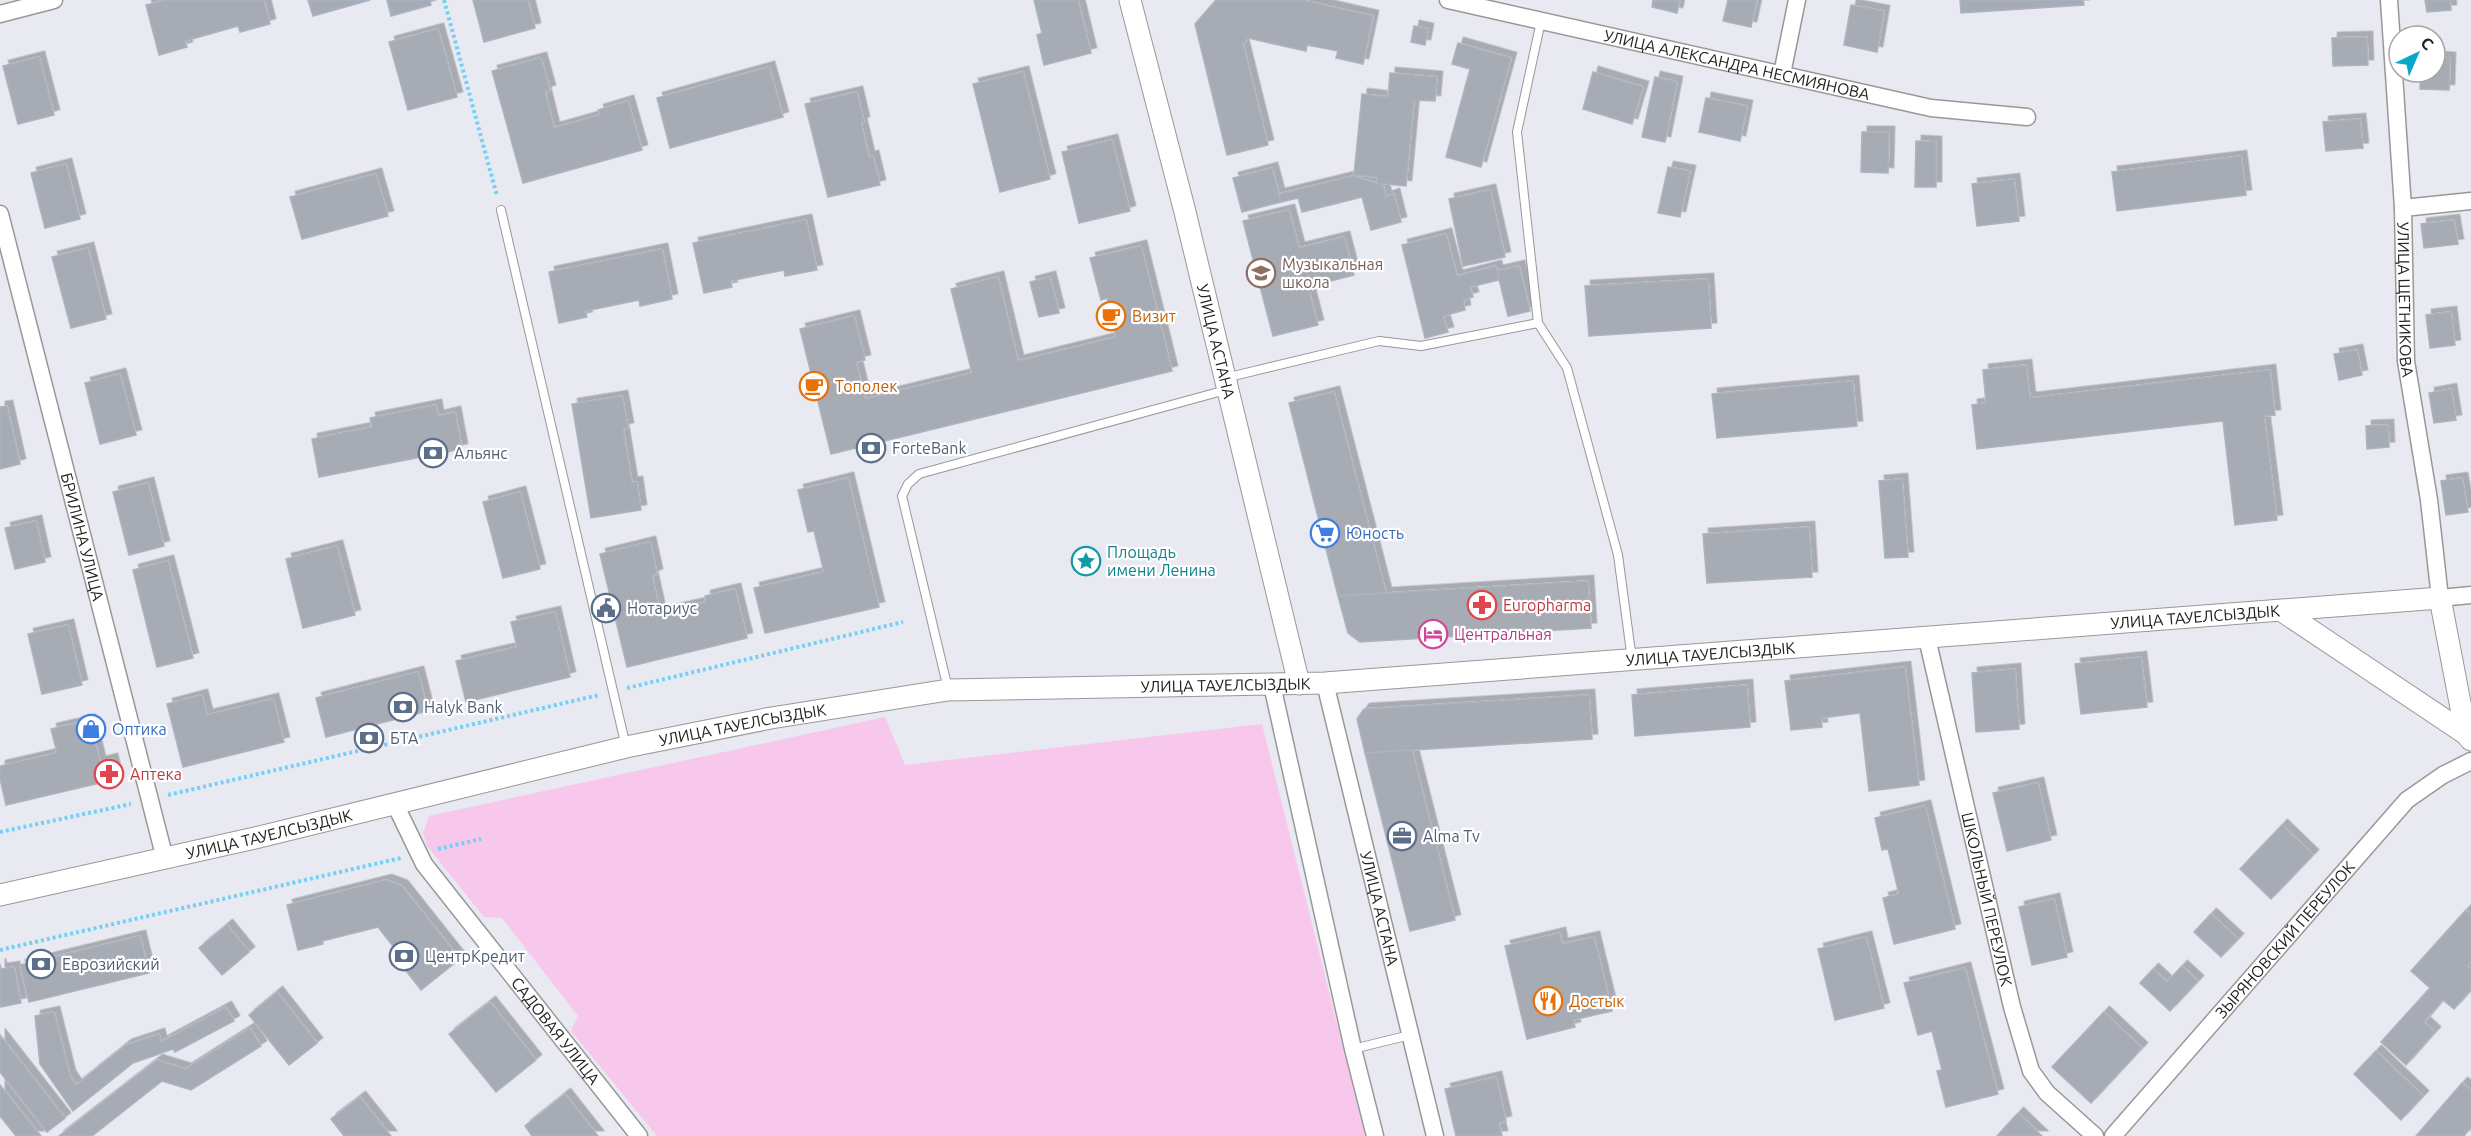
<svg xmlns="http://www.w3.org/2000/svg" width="2471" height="1136" viewBox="0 0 2471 1136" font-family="Ubuntu,sans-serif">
<defs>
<filter id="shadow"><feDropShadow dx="5.5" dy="-5.5" stdDeviation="0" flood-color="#0004"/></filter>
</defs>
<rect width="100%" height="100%" fill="#e8e9f1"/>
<polygon fill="#f8c8ec" points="885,717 905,765 1262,724 1365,1136 657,1136 571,1031 578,1016 502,918 484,917 427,846 423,833 429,816"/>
<g fill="#a7abb3" stroke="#aab4c2" stroke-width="1.5" filter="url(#shadow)">
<polygon points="165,0 264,0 270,24 240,32 238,26 185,41 187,47 159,55 146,5"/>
<polygon points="308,0 370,0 313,16"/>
<polygon points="387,0 430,0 431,5 391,16"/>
<polygon points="473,0 528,0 535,28 484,42"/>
<polygon points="1034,0 1078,0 1091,53 1044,65 1037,35 1042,33"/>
<polygon points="1216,0 1302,0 1373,16 1363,64 1336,58 1338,51 1307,45 1306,51 1248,38 1243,44 1268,145 1227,155 1195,24"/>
<polygon points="1653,0 1680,0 1677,13 1652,7"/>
<polygon points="1728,0 1757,0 1751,27 1723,21"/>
<polygon points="1960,0 2083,0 2084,5 1961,13"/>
<polygon points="2425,0 2450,0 2451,10 2427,12"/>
<polygon points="1851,5 1884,11 1877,52 1844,45"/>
<polygon points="1414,26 1428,29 1425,45 1411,42"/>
<polygon points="438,29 457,97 408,110 389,42"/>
<polygon points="2367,37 2368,65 2333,66 2332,38"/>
<polygon points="1458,43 1511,58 1481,167 1446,157 1470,69 1452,64"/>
<polygon points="39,57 54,115 18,124 3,66"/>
<polygon points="2435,57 2450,58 2449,90 2420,89 2421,72 2435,72"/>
<polygon points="541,58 550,90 545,92 554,128 600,115 598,110 628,101 642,150 523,183 492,71"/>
<polygon points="769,67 783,117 670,148 657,98"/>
<polygon points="1023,72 1050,179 1000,192 973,84"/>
<polygon points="1593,72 1643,87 1632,124 1583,109"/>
<polygon points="1390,73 1437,77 1435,101 1414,100 1406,186 1377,183 1377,177 1354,175 1362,94 1388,97"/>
<polygon points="1655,77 1677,82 1665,142 1642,137"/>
<polygon points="857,92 864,122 861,123 869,157 873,156 880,185 828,197 805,104"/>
<polygon points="1706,98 1747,106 1740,141 1699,132"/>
<polygon points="2360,119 2363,148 2326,151 2323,122"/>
<polygon points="1862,132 1889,132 1888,173 1861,172"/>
<polygon points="1112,140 1130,211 1079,223 1062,152"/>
<polygon points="1916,141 1936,142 1936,187 1915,187"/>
<polygon points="2241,156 2246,195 2117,211 2112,172"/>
<polygon points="66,164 80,219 45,228 31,173"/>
<polygon points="1668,167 1690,171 1680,217 1658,213"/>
<polygon points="1272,168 1281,202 1242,212 1233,178"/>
<polygon points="376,174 388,216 302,239 290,197"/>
<polygon points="1353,176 1383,185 1386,197 1394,194 1401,222 1371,230 1362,197 1302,212 1298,198 1281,202 1279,194"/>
<polygon points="2014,179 2019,221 1977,226 1972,184"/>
<polygon points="1490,190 1505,257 1463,266 1449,199"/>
<polygon points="1289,210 1299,248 1344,237 1354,275 1308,287 1318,325 1273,336 1243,221"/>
<polygon points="806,220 817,270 785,276 784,270 730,281 732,287 704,293 693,243"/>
<polygon points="2454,220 2458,244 2424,248 2421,224"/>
<polygon points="1446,234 1457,276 1496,266 1499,280 1470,287 1473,297 1463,300 1465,310 1443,316 1448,332 1425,338 1402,245"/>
<polygon points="1141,246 1172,371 831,454 800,329 854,316 865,360 856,362 865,399 972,373 951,289 998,277 1018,361 1116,337 1107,298 1101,300 1090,258"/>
<polygon points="88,248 106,319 71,328 52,257"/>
<polygon points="662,249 672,299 640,306 639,300 585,311 587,317 559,323 549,272"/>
<polygon points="1519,266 1530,311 1508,316 1497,271"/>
<polygon points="1050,277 1059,313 1039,317 1030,282"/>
<polygon points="1708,279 1711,328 1589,336 1585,286"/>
<polygon points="2451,312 2455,345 2430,348 2426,315"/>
<polygon points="2357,350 2362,375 2339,380 2334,354"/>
<polygon points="2026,365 2030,398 2270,370 2275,415 2264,416 2277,520 2235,525 2223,421 1977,449 1972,405 1986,403 1983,370"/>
<polygon points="120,374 136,435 100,444 85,383"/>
<polygon points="1853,381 1857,426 1717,438 1712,394"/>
<polygon points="2451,389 2456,420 2434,423 2429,393"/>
<polygon points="1334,392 1386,593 1338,596 1289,403"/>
<polygon points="622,396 628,428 623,429 632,483 637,482 641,510 591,518 572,404"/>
<polygon points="436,405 438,416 455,412 462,449 319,477 312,439 372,427 370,418"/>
<polygon points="7,406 20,464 0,469 0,407"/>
<polygon points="2388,425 2389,447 2367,449 2366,426"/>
<polygon points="848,478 879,607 765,633 754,588 824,572 814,531 808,532 798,490"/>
<polygon points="2462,478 2468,512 2446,515 2441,481"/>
<polygon points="1902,479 1908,557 1885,558 1879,481"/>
<polygon points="148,483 164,546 129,555 113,492"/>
<polygon points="520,492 540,569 503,578 483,502"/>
<polygon points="36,521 45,562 15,569 5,528"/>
<polygon points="1809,527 1812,577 1707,583 1703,534"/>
<polygon points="650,542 657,574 652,576 660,612 706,602 705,596 735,589 747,638 627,667 600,554"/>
<polygon points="337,546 355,615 303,628 286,559"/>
<polygon points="168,561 193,658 157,667 133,570"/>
<polygon points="1588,581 1591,628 1360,642 1348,633 1338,596"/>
<polygon points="555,612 570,677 466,702 456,661 517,647 511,622"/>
<polygon points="68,625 82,685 42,694 28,634"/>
<polygon points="2141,657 2147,707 2081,714 2075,664"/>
<polygon points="1905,667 1919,785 1869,791 1860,713 1821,718 1822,727 1791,730 1785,681"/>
<polygon points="2015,669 2019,729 1976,732 1972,673"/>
<polygon points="418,672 428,711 326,737 316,698"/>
<polygon points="1747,685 1750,727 1635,736 1632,695"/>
<polygon points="202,695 207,715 273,699 284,742 183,767 167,704"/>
<polygon points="1589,695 1592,739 1365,753 1357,719 1364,709"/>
<polygon points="90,720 100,762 112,759 117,779 6,805 0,779 0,766 57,753 51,729"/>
<polygon points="1412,750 1455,920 1410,931 1365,753"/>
<polygon points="2038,783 2051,840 2007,851 1993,793"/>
<polygon points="1925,806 1955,929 1894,944 1883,898 1899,894 1888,849 1882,850 1875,818"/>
<polygon points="2282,825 2313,855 2271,899 2240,869"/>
<polygon points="386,880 402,886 460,959 421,990 399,962 403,959 378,927 322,941 323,944 298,950 287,905"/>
<polygon points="2054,899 2067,957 2032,965 2019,907"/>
<polygon points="2466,910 2471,914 2471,961 2467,966 2471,969 2471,990 2454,1009 2443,1000 2424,1022 2435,1032 2406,1065 2381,1042 2430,988 2411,971"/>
<polygon points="2211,914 2238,939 2221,957 2194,932"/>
<polygon points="227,925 249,952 222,975 199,948"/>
<polygon points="1560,933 1562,944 1594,937 1612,1011 1573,1020 1575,1027 1527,1039 1505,946"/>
<polygon points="140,936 149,973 29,1002 20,965"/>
<polygon points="1866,937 1884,1008 1835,1020 1818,949"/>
<polygon points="0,964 1,969 14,967 21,1003 0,1007"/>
<polygon points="2182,966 2198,981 2170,1011 2140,983 2153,969 2167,982"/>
<polygon points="1965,968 1998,1094 1946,1107 1937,1071 1942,1070 1932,1031 1918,1035 1904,983"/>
<polygon points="277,992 317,1043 289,1065 249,1015"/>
<polygon points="490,1002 536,1060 496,1092 449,1034"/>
<polygon points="226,1007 234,1021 175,1052 173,1049 133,1063 73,1111 40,1064 35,1016 54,1012 70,1076 76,1085 126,1045 159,1034 161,1042"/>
<polygon points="2104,1012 2142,1048 2091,1103 2052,1067"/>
<polygon points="250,1028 261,1046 191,1090 162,1081 92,1136 59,1136 157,1060 186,1069"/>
<polygon points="0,1035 65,1118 47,1132 0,1072"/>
<polygon points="2376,1051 2423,1096 2401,1120 2354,1074"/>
<polygon points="1496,1077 1506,1121 1499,1123 1502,1136 1456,1136 1445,1089"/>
<polygon points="2462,1083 2471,1090 2471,1127 2464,1136 2416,1136"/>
<polygon points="0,1085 41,1136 16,1136 0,1116"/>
<polygon points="565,1094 598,1136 532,1136 525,1126"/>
<polygon points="360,1097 391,1136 344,1136 331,1119"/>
<polygon points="2018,1113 2042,1136 1997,1136"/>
</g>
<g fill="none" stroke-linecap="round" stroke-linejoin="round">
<g stroke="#989898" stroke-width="10">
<g id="service">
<polyline points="1541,21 1517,132 1538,323 1567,368 1618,555 1632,660"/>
<polyline points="501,210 626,747"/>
<polyline points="1225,378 1379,341 1421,346 1538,323"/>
<polyline points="948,689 902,496 908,484 919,474 1226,390"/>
<polyline points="1353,1049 1410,1035"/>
</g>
</g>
<g stroke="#989898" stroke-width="19">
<g id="minor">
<path id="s1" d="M1448 0 1931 108 2027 117"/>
<path id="s2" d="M2389 0 2403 208 2406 361 2429 500 2440 598 2471 595"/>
<polyline points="0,14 54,0"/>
<polyline points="1782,74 1797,0"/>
<polyline points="2403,208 2471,201"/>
<path id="s3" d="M0 214 165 859"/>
<path id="s4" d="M1927 638 2012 1007 2031 1071 2047 1093 2095 1136"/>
<path id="s5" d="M1325 683 1435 1136"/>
<polyline points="1272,685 1353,1049 1375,1136"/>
<path id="s6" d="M395 804 424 864 639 1136"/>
<path id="s7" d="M2113 1136 2407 800 2443 775 2471 761"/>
</g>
</g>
<g stroke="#989898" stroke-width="23">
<g id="tertiary">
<path id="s8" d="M1130 0 1184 208 1299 684"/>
<polyline points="2282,611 2466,734 2471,740"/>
<path id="s9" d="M0 895 255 838 626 747 771 718 948 690 1325 683 2440 598 2466 734"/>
</g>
</g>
<g stroke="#74d1f6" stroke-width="4" stroke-dasharray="3 3" stroke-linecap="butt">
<polyline points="444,0 497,196"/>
<polyline points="627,688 903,622"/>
<polyline points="168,795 599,695"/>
<polyline points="0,832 131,804"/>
<polyline points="438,849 481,839"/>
<polyline points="0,950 401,858"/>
</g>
<use href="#service" stroke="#fff" stroke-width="8"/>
<use href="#minor" stroke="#fff" stroke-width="16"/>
<use href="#tertiary" stroke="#fff" stroke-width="21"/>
</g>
<defs>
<g id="school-ring" transform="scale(1.5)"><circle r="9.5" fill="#fff" stroke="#8d6e63" stroke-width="1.5"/><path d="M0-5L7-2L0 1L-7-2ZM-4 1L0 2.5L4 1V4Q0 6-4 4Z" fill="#8d6e63"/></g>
<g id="cafe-ring" transform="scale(1.5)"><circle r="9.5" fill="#fff" stroke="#e8710a" stroke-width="1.5"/><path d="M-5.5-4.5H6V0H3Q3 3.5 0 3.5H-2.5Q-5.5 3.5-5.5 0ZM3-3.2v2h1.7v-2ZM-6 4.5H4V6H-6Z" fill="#e8710a"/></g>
<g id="bank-ring" transform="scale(1.5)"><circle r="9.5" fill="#fff" stroke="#5c6f8a" stroke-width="1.5"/><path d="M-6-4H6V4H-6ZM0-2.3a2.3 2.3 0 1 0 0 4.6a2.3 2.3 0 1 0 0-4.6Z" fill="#5c6f8a"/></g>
<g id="supermarket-ring" transform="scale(1.5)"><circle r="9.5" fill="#fff" stroke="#3f7fe0" stroke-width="1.5"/><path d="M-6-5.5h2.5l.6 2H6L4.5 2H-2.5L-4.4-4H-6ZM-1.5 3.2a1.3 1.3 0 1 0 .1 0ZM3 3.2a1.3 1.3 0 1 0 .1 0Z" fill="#3f7fe0"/></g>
<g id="sight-ring" transform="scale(1.5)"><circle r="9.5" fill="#fff" stroke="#0f9aa8" stroke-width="1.5"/><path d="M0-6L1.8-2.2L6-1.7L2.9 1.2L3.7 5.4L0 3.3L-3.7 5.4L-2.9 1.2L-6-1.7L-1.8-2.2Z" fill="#0f9aa8"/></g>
<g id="pharmacy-ring" transform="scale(1.5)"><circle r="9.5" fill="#fff" stroke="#e0444e" stroke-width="1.5"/><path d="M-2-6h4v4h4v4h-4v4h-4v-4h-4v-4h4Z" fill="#e0444e"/></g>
<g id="civic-ring" transform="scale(1.5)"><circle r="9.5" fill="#fff" stroke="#5c6f8a" stroke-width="1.5"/><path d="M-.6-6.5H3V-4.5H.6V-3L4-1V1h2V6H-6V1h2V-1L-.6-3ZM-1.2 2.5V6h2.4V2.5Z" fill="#5c6f8a"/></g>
<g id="hotel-ring" transform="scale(1.5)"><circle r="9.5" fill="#fff" stroke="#d1479c" stroke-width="1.5"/><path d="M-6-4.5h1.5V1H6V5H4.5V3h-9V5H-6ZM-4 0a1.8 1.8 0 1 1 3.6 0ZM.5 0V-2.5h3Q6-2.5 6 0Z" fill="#d1479c"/></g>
<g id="shop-ring" transform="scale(1.5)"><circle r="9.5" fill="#fff" stroke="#3f7fe0" stroke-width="1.5"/><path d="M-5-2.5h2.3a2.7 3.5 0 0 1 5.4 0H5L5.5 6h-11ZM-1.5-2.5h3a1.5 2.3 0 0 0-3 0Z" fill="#3f7fe0"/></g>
<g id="office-ring" transform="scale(1.5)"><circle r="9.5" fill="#fff" stroke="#5c6f8a" stroke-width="1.5"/><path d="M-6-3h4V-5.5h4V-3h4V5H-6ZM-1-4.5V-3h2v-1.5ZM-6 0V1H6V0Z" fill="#5c6f8a"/></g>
<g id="restaurant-ring" transform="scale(1.5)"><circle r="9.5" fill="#fff" stroke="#e8710a" stroke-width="1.5"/><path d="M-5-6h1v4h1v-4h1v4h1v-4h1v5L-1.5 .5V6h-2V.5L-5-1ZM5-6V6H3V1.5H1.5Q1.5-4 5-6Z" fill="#e8710a"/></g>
</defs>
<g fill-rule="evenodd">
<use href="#school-ring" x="1261" y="273"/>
<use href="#cafe-ring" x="1111" y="316"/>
<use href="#cafe-ring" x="814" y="386"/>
<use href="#bank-ring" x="871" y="448"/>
<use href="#bank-ring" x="433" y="453"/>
<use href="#supermarket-ring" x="1325" y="533"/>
<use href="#sight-ring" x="1086" y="561"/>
<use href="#pharmacy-ring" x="1482" y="605"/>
<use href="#civic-ring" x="606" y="608"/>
<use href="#hotel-ring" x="1433" y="634"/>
<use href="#bank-ring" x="403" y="707"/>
<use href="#shop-ring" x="91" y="729"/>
<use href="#bank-ring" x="369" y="738"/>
<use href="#pharmacy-ring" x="109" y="774"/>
<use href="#office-ring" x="1402" y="836"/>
<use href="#bank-ring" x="404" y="956"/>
<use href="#bank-ring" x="41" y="964"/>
<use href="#restaurant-ring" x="1548" y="1001"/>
</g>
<g text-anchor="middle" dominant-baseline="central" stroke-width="4.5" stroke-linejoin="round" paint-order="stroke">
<g font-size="16" fill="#212121" stroke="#fff">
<text stroke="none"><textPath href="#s1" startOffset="296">УЛИЦА АЛЕКСАНДРА НЕСМИЯНОВА</textPath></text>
<text stroke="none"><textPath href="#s2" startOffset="300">УЛИЦА ЩЕТНИКОВА</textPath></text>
<text stroke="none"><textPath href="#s8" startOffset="352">УЛИЦА АСТАНА</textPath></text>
<text stroke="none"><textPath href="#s3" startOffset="333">БРИЛИНА УЛИЦА</textPath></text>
<text stroke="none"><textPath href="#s9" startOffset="2220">УЛИЦА ТАУЕЛСЫЗДЫК</textPath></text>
<text stroke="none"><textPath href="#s9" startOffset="1734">УЛИЦА ТАУЕЛСЫЗДЫК</textPath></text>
<text stroke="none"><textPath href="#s9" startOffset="1248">УЛИЦА ТАУЕЛСЫЗДЫК</textPath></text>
<text stroke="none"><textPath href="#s9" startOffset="762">УЛИЦА ТАУЕЛСЫЗДЫК</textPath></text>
<text stroke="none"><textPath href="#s9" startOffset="276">УЛИЦА ТАУЕЛСЫЗДЫК</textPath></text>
<text stroke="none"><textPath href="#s4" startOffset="268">ШКОЛЬНЫЙ ПЕРЕУЛОК</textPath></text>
<text stroke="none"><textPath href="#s5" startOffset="232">УЛИЦА АСТАНА</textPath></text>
<text stroke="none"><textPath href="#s7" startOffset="261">ЗЫРЯНОВСКИЙ ПЕРЕУЛОК</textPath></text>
<text stroke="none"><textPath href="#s6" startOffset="279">САДОВАЯ УЛИЦА</textPath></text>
</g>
<g font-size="16" fill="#785e54" stroke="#fff" text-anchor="start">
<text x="1282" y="264">Музыкальная<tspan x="1282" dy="18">школа</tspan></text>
</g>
<g font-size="16" fill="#c56008" stroke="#fff" text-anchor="start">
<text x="1132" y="316">Визит</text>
<text x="835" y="386">Тополек</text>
<text x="1569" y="1001">Достык</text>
</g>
<g font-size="16" fill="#4e5e75" stroke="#fff" text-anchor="start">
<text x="892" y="448">ForteBank</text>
<text x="454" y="453">Альянс</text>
<text x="627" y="608">Нотариус</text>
<text x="424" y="707">Halyk Bank</text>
<text x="390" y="738">БТА</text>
<text x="1423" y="836">Alma Tv</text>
<text x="425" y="956">ЦентрКредит</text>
<text x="62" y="964">Еврозийский</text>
</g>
<g font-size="16" fill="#366cbe" stroke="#fff" text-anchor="start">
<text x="1346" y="533">Юность</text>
<text x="112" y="729">Оптика</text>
</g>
<g font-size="16" fill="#0d838f" stroke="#fff" text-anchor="start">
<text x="1107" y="552">Площадь<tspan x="1107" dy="18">имени Ленина</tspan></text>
</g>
<g font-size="16" fill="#be3a42" stroke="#fff" text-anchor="start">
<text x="1503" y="605">Europharma</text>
<text x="130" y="774">Аптека</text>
</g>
<g font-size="16" fill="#b23c85" stroke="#fff" text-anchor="start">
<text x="1454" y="634">Центральная</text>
</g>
</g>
<g transform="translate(2417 54) rotate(44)"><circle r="28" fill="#ffffff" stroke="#a6a6a6" stroke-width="1.5"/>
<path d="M0-4.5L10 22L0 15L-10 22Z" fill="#07a8cb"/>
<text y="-9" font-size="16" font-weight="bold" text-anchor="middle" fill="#212121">С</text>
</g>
</svg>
